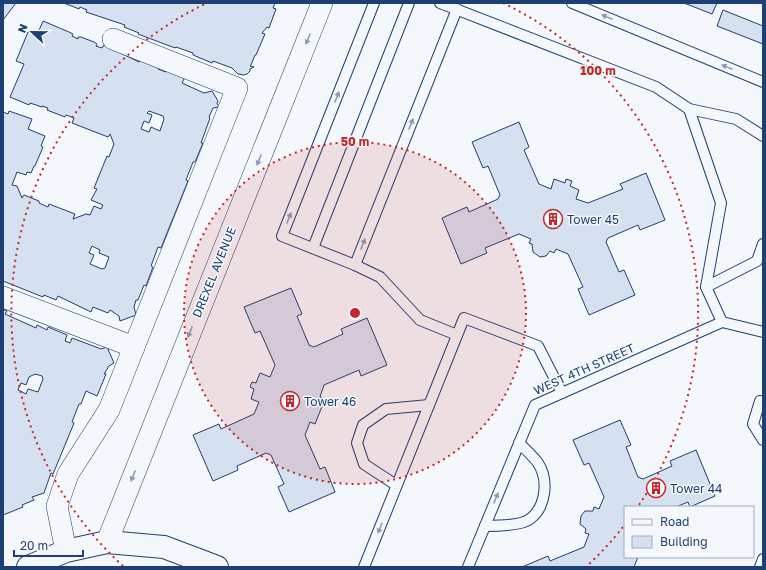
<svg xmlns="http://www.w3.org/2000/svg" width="766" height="570" viewBox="0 0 766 570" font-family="'Golos Text',sans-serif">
<rect width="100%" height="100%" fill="#f4f7fb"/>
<g fill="#d5e0f0" stroke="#1d3f73" fill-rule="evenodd">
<polygon points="3,3 16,3 3,20"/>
<polygon points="64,3 275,3 273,8 276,9 269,28 267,27 262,33 265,34 256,55 255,55 251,65 250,66 254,67 250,69 250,71 247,74 244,75 238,74 232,68 213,61 212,63 193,55 193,53 176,47 175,48 138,34 139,33 124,27 125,25 86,12 87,10 80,7 79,9"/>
<polygon points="684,3 717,3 712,14"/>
<polygon points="723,10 763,26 763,44 717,26"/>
<path d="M43 21 69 32 73 34 72 36 78 39V37H81L94 42 97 44 96 46 102 48 104 45 139 62 141 59 159 67 158 69 166 72V69L185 77 182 83 204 93 212 91 218 101 217 103 219 107 213 108 209 117 210 118 201 143H203L195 162H193L186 180 188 181 161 248 158 247 151 266 153 267 146 286 144 285 138 300H136L134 307 136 315 120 321 119 316 110 310 108 313 93 307 91 312 58 296 56 300 44 295 43 297 3 281V112L8 114 9 111 32 119 28 129 45 136 41 146 43 147 35 166H34L31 173 27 172 26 175 17 172 12 185 17 186 22 198 24 195 39 201V203L48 207 49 204 75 214 73 219 86 214 90 215 94 206 101 209 103 205 91 200 97 189 94 188 107 156 109 157 114 144 110 134 108 137 72 123 74 118 66 115 65 117 47 110 48 108 42 106V107L30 103 29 105 10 97 24 64 16 61 28 32 37 35ZM149 111 163 116 164 119 160 131 151 127 149 132 141 129 144 121 149 123 152 115 147 113ZM92 246 100 250 99 253 109 257 105 268 102 269 90 264 94 255 89 253Z"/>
<polygon points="519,122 529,147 524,150 539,184 551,189 554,179 565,183 566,179 572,181 570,186 579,190 576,199 588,203 623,189 620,184 646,173 665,220 640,230 638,225 608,238 606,242 619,272 624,270 635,295 589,315 578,289 583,287 568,254 556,249 554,253 550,251 546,256 540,257 533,252 532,244 529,243 531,239 519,234 485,248 487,253 461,264 442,218 467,207 469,212 498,199 500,195 488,166 483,168 472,142"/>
<polygon points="291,288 302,314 297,316 309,345 314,347 343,334 341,329 367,318 387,365 361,376 359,370 324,385 320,397 325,399 315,424 310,422 305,435 320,469 325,467 335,492 289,512 278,487 284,484 271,455 266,453 237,466 238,470 213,481 193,435 219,424 221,429 254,414 259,402 251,399 254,389 250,387 252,382 256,383 260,373 270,377 275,365 260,331 255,333 244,307"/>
<path d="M3 309 7 311 5 314 36 328 37 325 47 330 48 327 67 335 65 341 70 343 72 338 101 349 107 347 114 363 109 366 104 374H106L97 396 86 391 81 404H79L72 422 74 423 53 474 51 473 44 493 32 497 34 500 22 505 23 507 3 515ZM35 374 42 376 43 379 38 392 28 389 26 394 18 390 21 383 26 385 29 377Z"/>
<polygon points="620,420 631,445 626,447 638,477 643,479 672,466 670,461 696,450 715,496 690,507 688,502 676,507 625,507 625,557 638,557 634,567 522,567 548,556 550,561 584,547 589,534 585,533 586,529 580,524 581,516 585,511 593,511 594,507 599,509 604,497 589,463 584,465 573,440"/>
</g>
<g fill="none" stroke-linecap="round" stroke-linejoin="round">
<g stroke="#1d3f73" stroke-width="12">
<g id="lane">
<polyline points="374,3 282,236 355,265 457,9"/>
<polyline points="440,3 656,87 689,109 721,203 706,287 722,322"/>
<polyline points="572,3 763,82"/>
<polyline points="689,109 736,119 763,136"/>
<polyline points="313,248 409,3"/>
<polyline points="355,265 380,277 420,320 457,335"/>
<polyline points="706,287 757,261 763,244"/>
<polyline points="760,401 753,424 763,440"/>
<polyline points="396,485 364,464 357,443 363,425 386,409 429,405"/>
<path d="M485 526C496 526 521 526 530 519 546 507 549 480 538 463 533 456 525 449 519 443"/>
<polyline points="364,567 464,318 538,346 562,393"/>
<polyline points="468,567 535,405 722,322 763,332"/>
<polyline points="760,567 763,559"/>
</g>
</g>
<g stroke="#1d3f73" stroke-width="22">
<g id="street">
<polyline points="3,297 134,347"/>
<polyline points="107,542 322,3"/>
<polyline points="66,551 57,506 68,474 109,410 237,88 113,39"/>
</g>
</g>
<g stroke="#1d3f73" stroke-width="24">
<polyline id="secondary" points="28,567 66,551 107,542 164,547 217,567"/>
</g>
<use href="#lane" stroke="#f4f7fb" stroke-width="10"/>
<use href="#street" stroke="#f4f7fb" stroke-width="21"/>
<use href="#secondary" stroke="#f4f7fb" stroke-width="22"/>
</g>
<defs><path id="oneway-solid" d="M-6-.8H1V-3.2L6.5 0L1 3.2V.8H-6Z"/></defs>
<g fill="#889bb7">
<use href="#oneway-solid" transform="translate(607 17) rotate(-158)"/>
<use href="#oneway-solid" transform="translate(308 39) rotate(112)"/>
<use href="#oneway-solid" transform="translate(727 67) rotate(-158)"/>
<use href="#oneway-solid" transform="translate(337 97) rotate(-68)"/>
<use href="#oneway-solid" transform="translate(411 124) rotate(-68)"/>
<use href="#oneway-solid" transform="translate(259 160) rotate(112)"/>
<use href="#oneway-solid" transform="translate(289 218) rotate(-68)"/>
<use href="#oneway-solid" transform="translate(363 244) rotate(-68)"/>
<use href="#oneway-solid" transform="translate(190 332) rotate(112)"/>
<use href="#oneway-solid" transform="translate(133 476) rotate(112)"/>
<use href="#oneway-solid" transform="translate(496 498) rotate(-68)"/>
<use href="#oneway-solid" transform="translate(380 528) rotate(112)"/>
</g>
<circle cx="355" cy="313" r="171" fill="#c62828" fill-opacity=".12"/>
<g fill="none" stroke="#c62828" stroke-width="2" stroke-dasharray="2 4">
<circle cx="355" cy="313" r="171"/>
<path d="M623 527A343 343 0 0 1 587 566M123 566A343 343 0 0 1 207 3M503 3A343 343 0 0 1 639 505"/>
</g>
<defs>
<g id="building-ring" transform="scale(1)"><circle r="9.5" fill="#f4f7fb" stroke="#c62828" stroke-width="1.5"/><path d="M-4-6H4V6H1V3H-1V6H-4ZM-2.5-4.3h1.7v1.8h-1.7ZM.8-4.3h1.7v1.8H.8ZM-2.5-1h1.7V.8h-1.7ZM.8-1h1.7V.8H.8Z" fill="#c62828"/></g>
</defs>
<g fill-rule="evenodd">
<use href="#building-ring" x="553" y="219"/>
<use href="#building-ring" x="290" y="401"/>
<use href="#building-ring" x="656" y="488"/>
</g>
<g text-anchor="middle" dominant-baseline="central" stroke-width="3" stroke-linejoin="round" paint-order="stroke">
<g font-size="12" fill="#1d3f73" stroke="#f4f7fb" text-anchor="start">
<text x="567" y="219">Tower 45</text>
<text x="304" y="401">Tower 46</text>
<text x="670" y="488">Tower 44</text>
</g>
<g font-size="12" fill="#1d3f73" stroke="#f4f7fb">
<text transform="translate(214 272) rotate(-68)">DREXEL AVENUE</text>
<text transform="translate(584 369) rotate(-24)">WEST 4TH STREET</text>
</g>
</g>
<circle cx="355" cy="313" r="6" fill="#c62828" stroke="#f4f7fb" stroke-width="2"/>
<g font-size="12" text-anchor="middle" font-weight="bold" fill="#c62828" stroke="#f4f7fb" stroke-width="3" stroke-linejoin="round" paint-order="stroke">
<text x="598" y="75">100 m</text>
<text x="355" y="146">50 m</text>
</g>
<rect width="766" height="570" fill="none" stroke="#1d3f73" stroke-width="8"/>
<rect x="624" y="506" width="130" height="52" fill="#f4f7fb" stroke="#9eadc5"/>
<rect x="632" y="519" width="20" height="6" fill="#f4f7fb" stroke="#9eadc5"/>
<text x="660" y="526" font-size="12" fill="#1d3f73">Road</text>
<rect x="632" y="536" width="20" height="12" fill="#d5e0f0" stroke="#9eadc5"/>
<text x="660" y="546" font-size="12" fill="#1d3f73">Building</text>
<g transform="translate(32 32) rotate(292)" stroke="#f4f7fb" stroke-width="3" paint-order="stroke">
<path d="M0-3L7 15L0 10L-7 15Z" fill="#1d3f73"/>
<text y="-6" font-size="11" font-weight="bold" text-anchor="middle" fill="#1d3f73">N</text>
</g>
<path d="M14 550v6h69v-6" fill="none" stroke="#1d3f73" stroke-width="2"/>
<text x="20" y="550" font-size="12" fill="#1d3f73" stroke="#f4f7fb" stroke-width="3" paint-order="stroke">20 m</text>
</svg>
